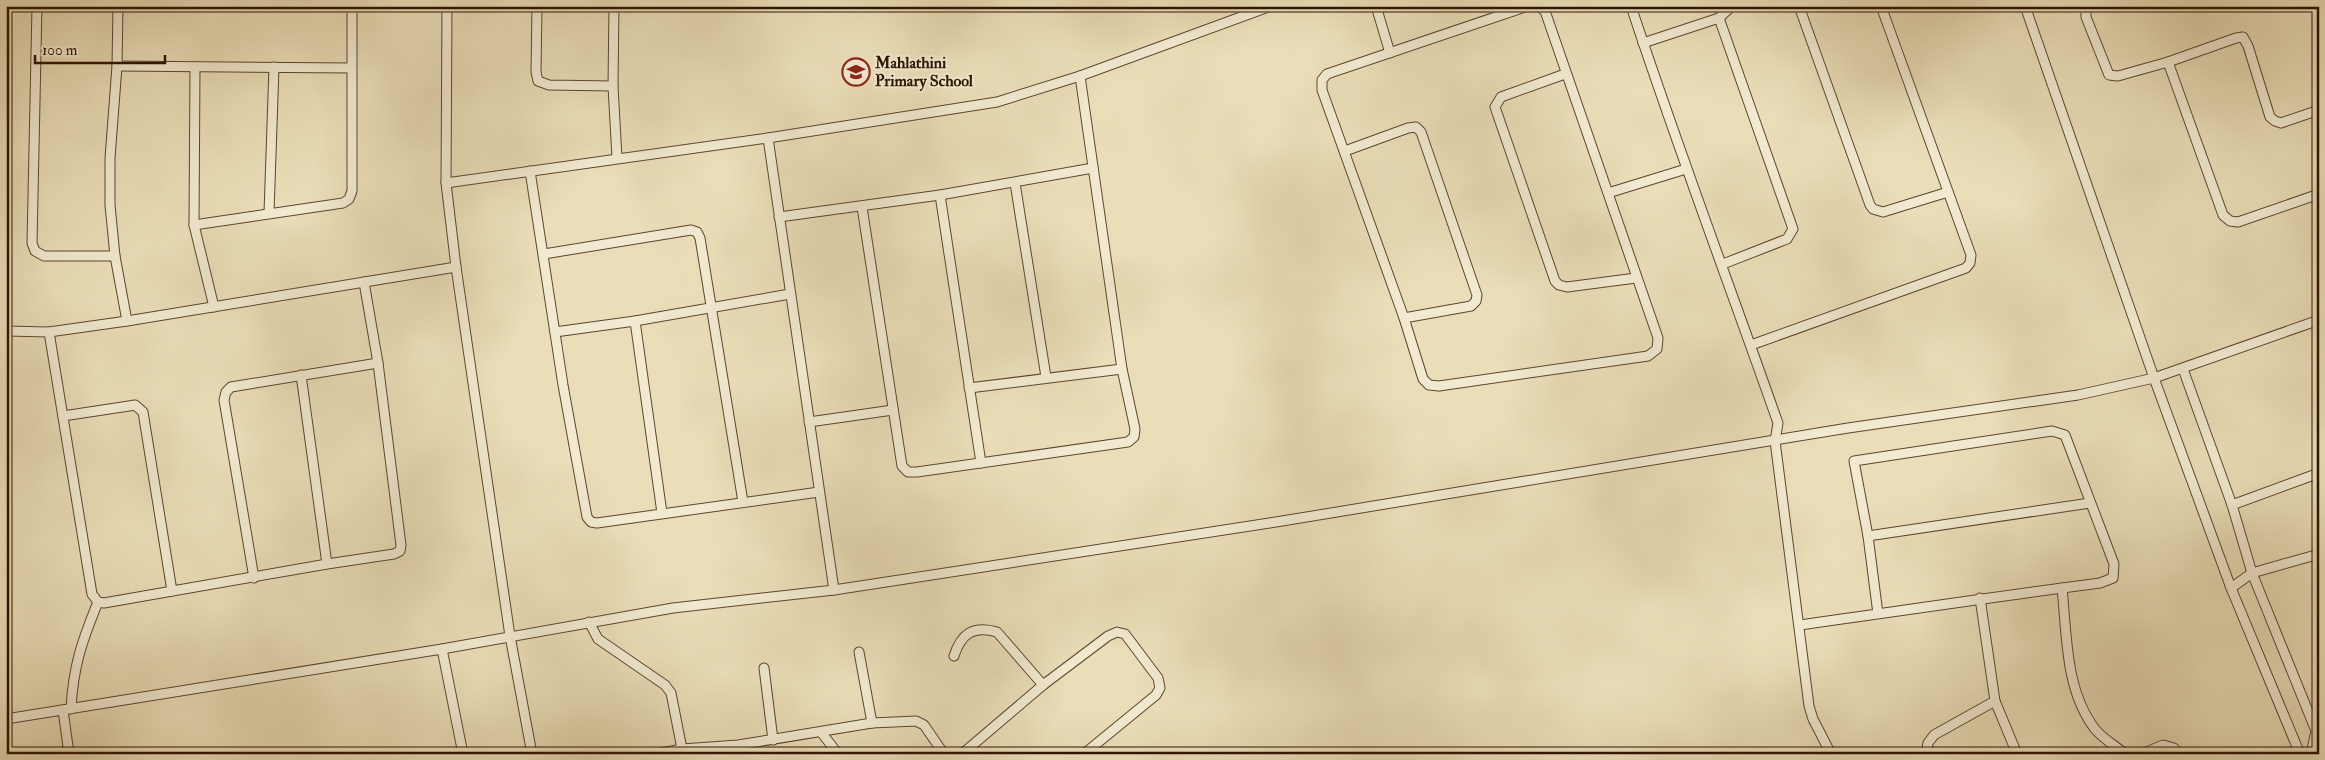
<svg xmlns="http://www.w3.org/2000/svg" width="2325" height="760" viewBox="0 0 2325 760" font-family="'IM FELL Double Pica',serif">
<rect width="100%" height="100%" fill="#eadeb8"/>
<filter id="stains"><feTurbulence type="fractalNoise" baseFrequency=".004" numOctaves="4"/><feColorMatrix values="0 0 0 0 .2 0 0 0 0 .09 0 0 0 0 .02 0 0 0 .5 -.17"/></filter>
<radialGradient id="worn" r=".72"><stop offset=".6" stop-color="#630" stop-opacity="0"/><stop offset="1" stop-color="#630" stop-opacity=".3"/></radialGradient>
<g fill="none" stroke-linecap="round" stroke-linejoin="round">
<g stroke="#5c462e" stroke-width="11">
<g id="minor">
<polyline points="37,6 32,243 35,251 44,256 115,256"/>
<polyline points="118,6 117,66 110,158 110,205 115,256 127,321"/>
<polyline points="447,6 446,183 456,267 510,636 532,754"/>
<polyline points="537,6 536,72 538,81 549,85 613,86"/>
<polyline points="614,6 613,86 617,158"/>
<polyline points="1376,6 1390,53"/>
<polyline points="1528,6 1327,74 1322,80 1322,90 1404,318 1423,379 1429,385 1439,386 1648,356 1657,349 1658,338 1545,11 1538,6"/>
<path d="M1631 6C1677 146 1729 284 1778 423L1775 441 1809 706 1813 719 1831 754"/>
<polyline points="1799,6 1870,205 1873,209 1883,212 1948,192"/>
<polyline points="2025,6 2154,378 2231,588 2300,754"/>
<polyline points="2086,6 2086,17 2109,75 2118,76 2168,62 2236,38 2243,37 2248,46 2270,117 2275,121 2281,123 2319,110"/>
<polyline points="2317,6 2319,12"/>
<polyline points="1719,18 1793,229 1787,239 1723,264"/>
<polyline points="1643,43 1719,18 1732,6"/>
<polyline points="2168,62 2223,215 2230,221 2238,222 2319,194"/>
<polyline points="117,66 351,68"/>
<polyline points="195,67 194,225 214,307"/>
<polyline points="1565,74 1501,97 1495,107 1555,281 1559,285 1567,287 1636,278"/>
<polyline points="768,138 834,590"/>
<polyline points="1345,151 1408,128 1416,127 1421,132 1477,295 1476,301 1471,306 1404,318"/>
<polyline points="530,171 563,385 587,517 591,522 597,523 819,492"/>
<polyline points="446,183 768,138 997,102 1080,76 1271,6"/>
<polyline points="1015,183 1046,377"/>
<polyline points="1608,193 1686,169"/>
<polyline points="940,195 981,463"/>
<polyline points="862,207 902,466 908,472 917,472 1128,442 1134,437 1135,429 1122,369 1080,76"/>
<polyline points="269,213 274,67"/>
<polyline points="779,217 940,195 1093,168"/>
<polyline points="194,225 343,203 349,199 352,191 352,6"/>
<polyline points="544,254 691,230 697,232 700,238 743,502"/>
<polyline points="635,321 662,513"/>
<polyline points="6,331 49,332 127,321 456,267"/>
<polyline points="49,332 92,594 98,602 104,603 327,564 394,554 400,551 401,545 378,363 364,282"/>
<polyline points="555,332 635,321 790,294"/>
<polyline points="1751,345 1966,268 1970,263 1971,255 1881,6"/>
<polyline points="2183,369 2232,505 2319,473"/>
<polyline points="301,375 327,564"/>
<polyline points="969,388 1122,369"/>
<polyline points="63,416 129,406 135,405 143,412 172,591"/>
<polyline points="809,422 893,410"/>
<polyline points="2232,505 2252,573 2316,731 2311,754"/>
<polyline points="1868,536 2090,503"/>
<polyline points="254,578 224,400 226,392 231,387 378,363"/>
<path d="M2062 588C2067 635 2065 690 2095 729 2103 739 2116 746 2125 754"/>
<polyline points="2231,588 2252,573 2319,554"/>
<polyline points="1980,598 1995,701 2017,754"/>
<polyline points="589,622 598,639 665,685 671,693 682,749"/>
<path d="M1800 625C1900 611 2000 596 2100 583L2113 578 2114 564 2065 435 2052 431 1854 461 1868 536 1878 614"/>
<polyline points="442,649 463,754"/>
<polyline points="859,652 872,723"/>
<path d="M954 656C961 634 973 625 997 632L1043 685"/>
<polyline points="764,668 773,740"/>
<path d="M71 709C73 667 82 641 98 602"/>
<polyline points="63,710 69,754"/>
<polyline points="6,719 442,649 673,608 834,590 1276,522 1848,428 2078,395 2154,378 2319,320"/>
<polyline points="821,732 838,754"/>
<polyline points="656,754 682,749 738,745 872,723 916,721 924,725 944,754"/>
<polyline points="962,754 1043,685 1108,636 1117,632 1125,634 1158,678 1160,688 1156,695 1084,754"/>
<polyline points="1926,754 1928,743 1934,735 1995,701"/>
<polyline points="2142,754 2163,745 2174,748 2179,754"/>
</g>
</g>
<use href="#minor" stroke="#f1ead1" stroke-width="9"/>
</g>
<defs>
<g id="school-ring" transform="scale(1.4375)"><circle r="9.5" fill="#f1ead1" stroke="#8f2418" stroke-width="1.5"/><path d="M0-5L7-2L0 1L-7-2ZM-4 1L0 2.5L4 1V4Q0 6-4 4Z" fill="#8f2418"/></g>
</defs>
<g fill-rule="evenodd">
<use href="#school-ring" x="856" y="72"/>
</g>
<g text-anchor="middle" dominant-baseline="central" stroke-width="4" stroke-linejoin="round" paint-order="stroke">
<g font-size="16" font-weight="bold" fill="#2d1400" stroke="#f1ead1" text-anchor="start">
<text x="875" y="63">Mahlathini<tspan x="875" dy="18">Primary School</tspan></text>
</g>
</g>
<rect width="2325" height="760" fill="none" stroke="#eadeb8" stroke-width="25"/>
<rect x="8" y="8" width="2310" height="745" fill="none" stroke="#2d1400" stroke-width="2.5"/>
<rect x="12" y="12" width="2300" height="735" fill="none" stroke="#2d1400"/>
<path d="M35 55v8h130v-8" fill="none" stroke="#2d1400" stroke-width="2.5"/>
<text x="42" y="55" font-size="15" fill="#2d1400" stroke="#f1ead1" stroke-width="4" paint-order="stroke">100 m</text>
<rect width="100%" height="100%" filter="url(#stains)"/>
<rect width="100%" height="100%" fill="url(#worn)"/>
</svg>
